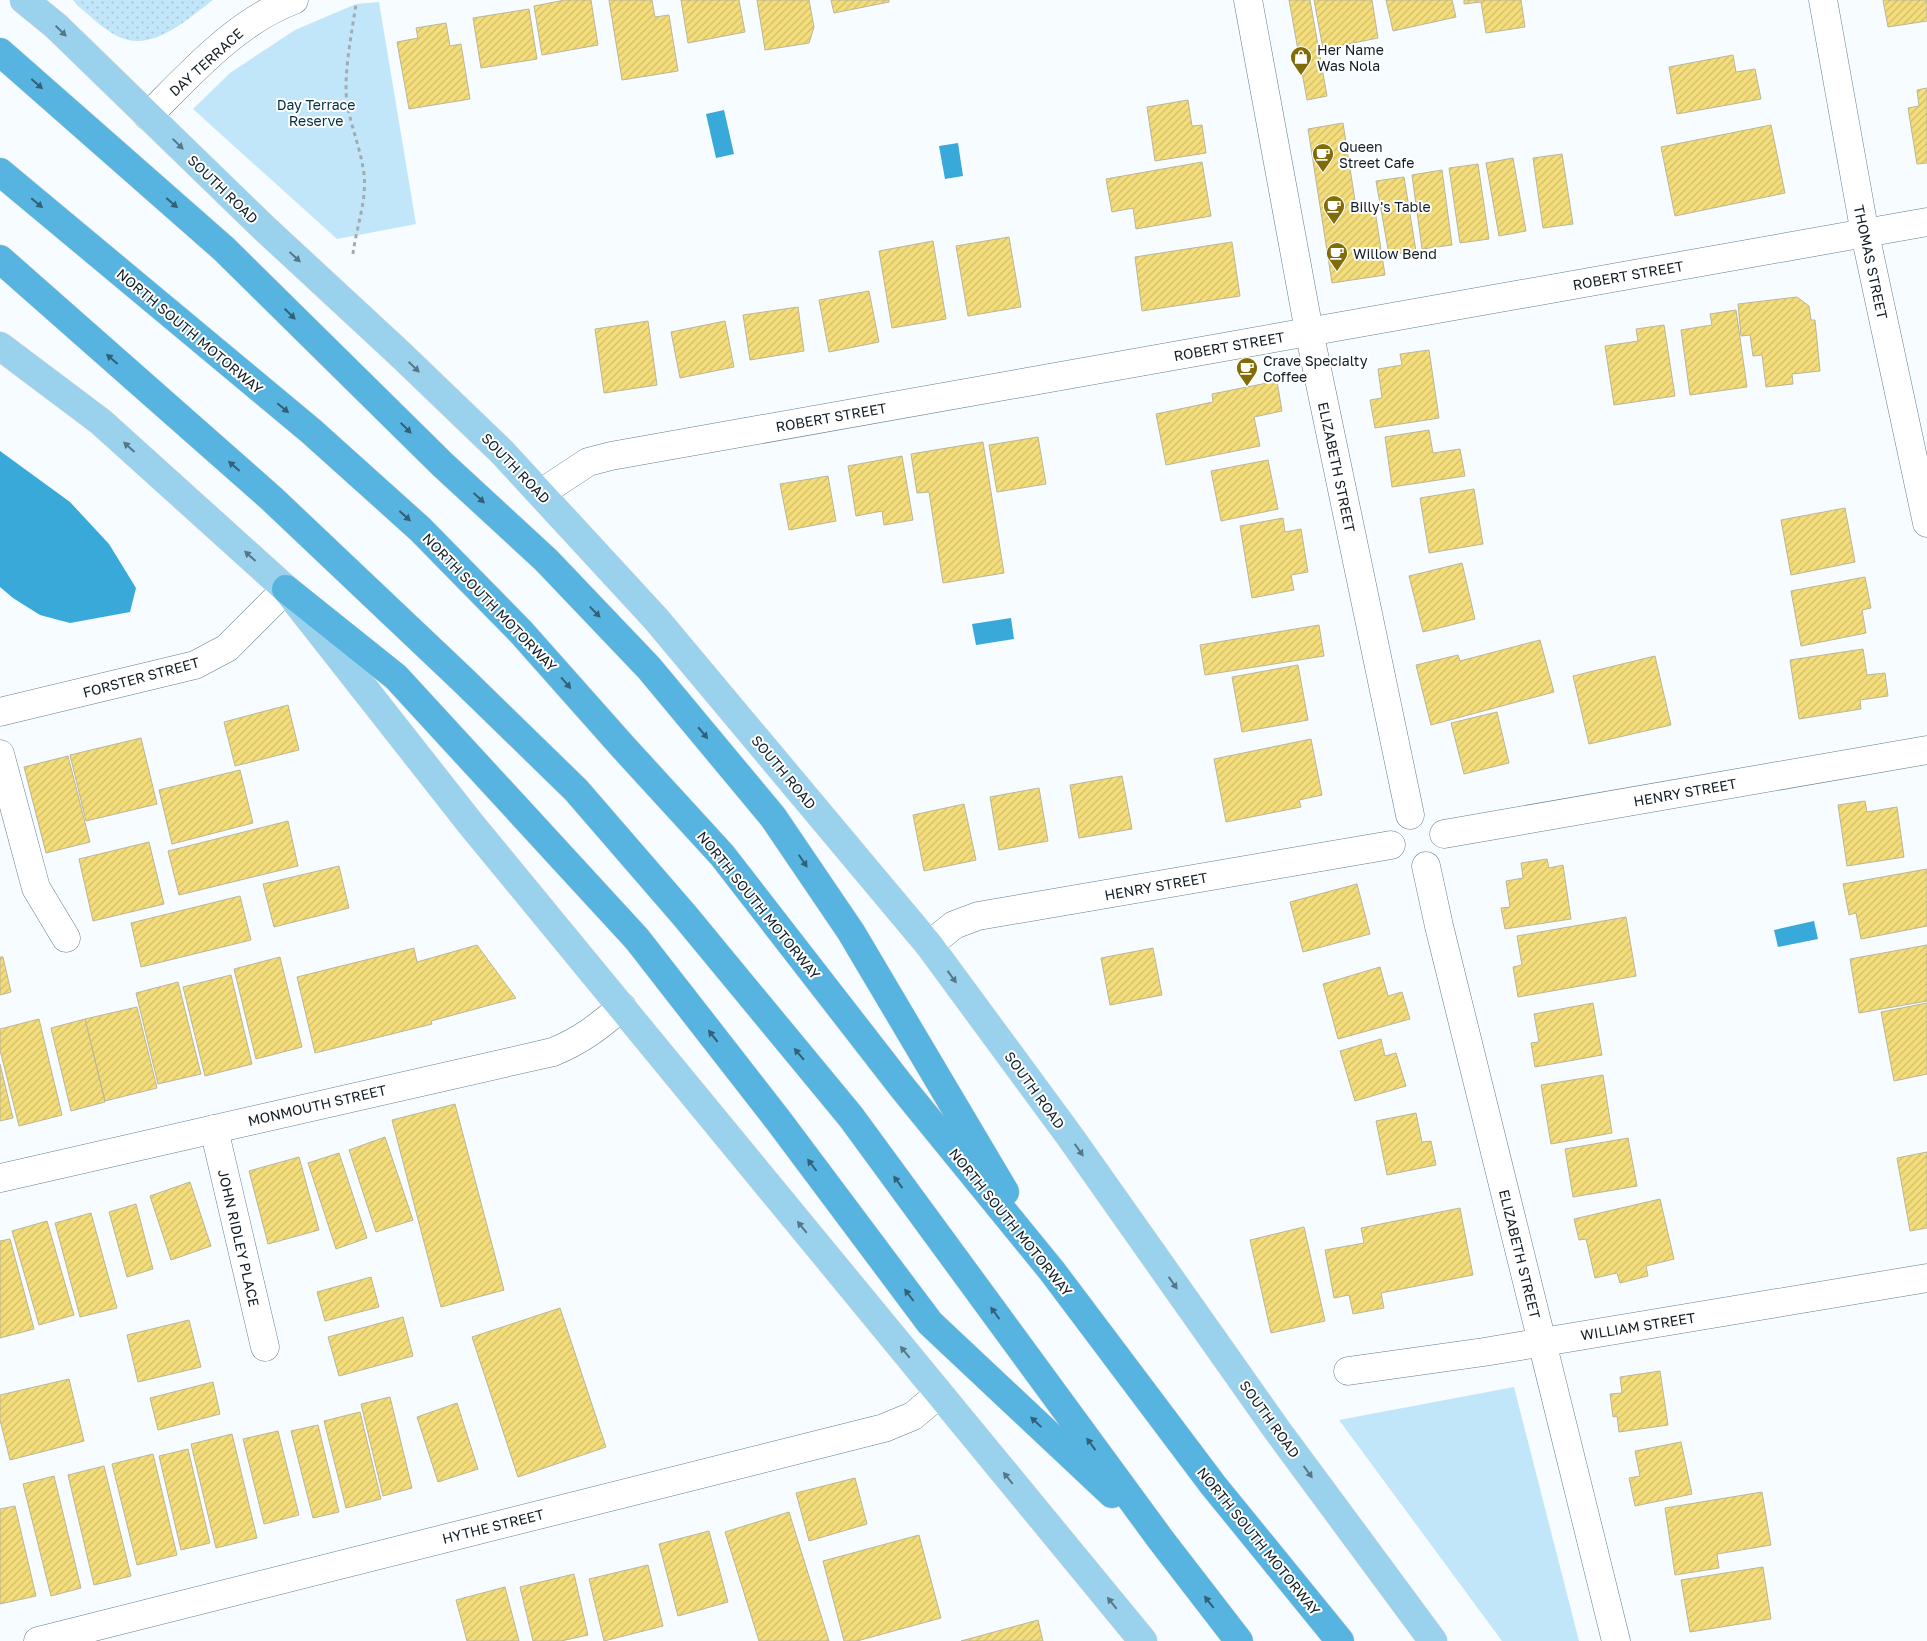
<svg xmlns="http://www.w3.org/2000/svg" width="1927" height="1641" viewBox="0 0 1927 1641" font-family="'Golos Text',sans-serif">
<defs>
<pattern id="grass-dots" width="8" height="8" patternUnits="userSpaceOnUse" patternTransform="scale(1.25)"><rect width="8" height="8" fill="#c2e6f9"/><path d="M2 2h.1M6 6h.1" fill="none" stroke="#a6c5d5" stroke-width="1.8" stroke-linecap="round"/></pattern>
<pattern id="building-hatch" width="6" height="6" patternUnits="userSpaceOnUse" patternTransform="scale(1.25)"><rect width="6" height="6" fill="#f4dd7b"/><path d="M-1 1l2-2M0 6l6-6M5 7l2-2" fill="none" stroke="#d0bd6a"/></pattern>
</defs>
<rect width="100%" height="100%" fill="#f6fcff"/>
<path fill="url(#grass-dots)" d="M73 0H213C187 19 152 54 117 36 103 29 89 15 77 5Z"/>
<g fill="#c2e6f9">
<polygon points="379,2 416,224 337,239 193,109 230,73 295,30 356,4"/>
<polygon points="1514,1387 1579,1641 1502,1641 1339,1420"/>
</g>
<g fill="#39a9da">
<polygon points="724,110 734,154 716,158 706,114"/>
<polygon points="958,143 963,176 945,179 939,146"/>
<polygon points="0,451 70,502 109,544 136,588 130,612 70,623 40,615 13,598 0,587"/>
<polygon points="1011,618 1014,639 976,645 972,624"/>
<polygon points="1814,921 1818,939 1778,947 1774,930"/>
</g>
<g fill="url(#building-hatch)" stroke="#bcb69a">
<polygon points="565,0 591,0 598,45 542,55 534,6"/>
<polygon points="609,0 652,0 655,17 669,15 678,71 622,80"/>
<polygon points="681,0 739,0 745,32 688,43"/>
<polygon points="757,0 809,0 814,27 809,43 765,50"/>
<polygon points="831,0 889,0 889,2 834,13"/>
<polygon points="1289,0 1310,0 1327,96 1307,100"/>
<polygon points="1314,0 1372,0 1378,38 1323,49"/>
<polygon points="1386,0 1452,0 1456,17 1393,31"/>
<polygon points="1464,0 1521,0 1525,27 1486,33 1481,2 1464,4"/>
<polygon points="1883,0 1927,0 1927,21 1888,27"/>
<polygon points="529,9 537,59 481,68 473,18"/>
<polygon points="446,23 450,46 461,44 470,99 409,109 397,42 418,38 416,28"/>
<polygon points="1733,55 1736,72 1755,69 1761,99 1677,114 1669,67"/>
<polygon points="1927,88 1927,163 1917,164 1908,108 1919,106 1917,90"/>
<polygon points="1188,100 1192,126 1202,125 1206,153 1155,161 1147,107"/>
<polygon points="1343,123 1356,207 1374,204 1385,275 1332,283 1308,129"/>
<polygon points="1771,125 1785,193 1675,216 1661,147"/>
<polygon points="1562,154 1573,224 1543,228 1533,158"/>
<polygon points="1513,158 1526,231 1499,236 1486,163"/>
<polygon points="1202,162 1211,216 1136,229 1133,208 1112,212 1106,179"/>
<polygon points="1478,164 1489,239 1460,243 1449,168"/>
<polygon points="1442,170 1452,245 1422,249 1412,175"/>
<polygon points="1404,177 1416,251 1389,255 1376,181"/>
<polygon points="1009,237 1021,307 968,316 956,246"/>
<polygon points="933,241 946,319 892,328 879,251"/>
<polygon points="1232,242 1240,296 1142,311 1135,257"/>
<polygon points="869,291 879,342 829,352 819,300"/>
<polygon points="1797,297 1809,306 1811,320 1815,320 1820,371 1792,374 1793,384 1766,387 1762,355 1753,356 1750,335 1741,336 1738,304"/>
<polygon points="798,307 804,351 750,360 743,315"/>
<polygon points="1736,310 1747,387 1690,395 1681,330 1712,325 1710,314"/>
<polygon points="648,321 657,385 604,393 595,329"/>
<polygon points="725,321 734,367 680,378 671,332"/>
<polygon points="1664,325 1675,396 1614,405 1605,346 1638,341 1636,329"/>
<polygon points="1429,350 1439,418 1375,428 1370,400 1382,398 1378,369 1402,365 1400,354"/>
<polygon points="1277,381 1282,411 1254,417 1260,446 1166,465 1156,414 1213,402 1212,394"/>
<polygon points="1429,430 1433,453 1460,449 1465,476 1392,487 1385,437"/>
<polygon points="1038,437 1046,484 997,492 989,445"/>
<polygon points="983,442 1004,573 943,583 929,492 917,493 911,454"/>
<polygon points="902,456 913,520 884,525 882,511 856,516 848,466"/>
<polygon points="1268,460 1278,509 1221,521 1211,471"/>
<polygon points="828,476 836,521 789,530 780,484"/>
<polygon points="1474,489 1483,544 1429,553 1420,498"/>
<polygon points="1845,508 1855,562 1791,575 1781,520"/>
<polygon points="1283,518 1285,532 1301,529 1308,572 1291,575 1294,590 1252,598 1240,526"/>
<polygon points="1462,563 1475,619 1423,632 1409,576"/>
<polygon points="1865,577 1871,608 1862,610 1866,633 1801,646 1791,591"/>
<polygon points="1319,625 1324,656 1205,675 1200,645"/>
<polygon points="1540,640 1554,692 1431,725 1416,665 1458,655 1460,661"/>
<polygon points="1863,649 1867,675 1885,673 1888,696 1860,700 1861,709 1799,719 1790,660"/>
<polygon points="1655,656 1671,725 1589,744 1573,676"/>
<polygon points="1298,665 1308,720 1242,732 1232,677"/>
<polygon points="288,705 299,750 235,766 224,722"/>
<polygon points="1497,712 1509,763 1464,774 1451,723"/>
<polygon points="141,738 157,804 86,821 70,755"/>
<polygon points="1311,739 1322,795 1299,800 1301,807 1226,822 1214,759"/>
<polygon points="68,756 90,842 46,853 24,767"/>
<polygon points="240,770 253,823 172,844 159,790"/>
<polygon points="1122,776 1132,829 1079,838 1070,785"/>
<polygon points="1039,788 1048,841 999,850 990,797"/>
<polygon points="1865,801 1867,812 1897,807 1904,857 1847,866 1838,805"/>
<polygon points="964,804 976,860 924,871 913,815"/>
<polygon points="288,821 298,866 179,895 168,851"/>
<polygon points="149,842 164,904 93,921 79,859"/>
<polygon points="1547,859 1549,868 1563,865 1571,919 1505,929 1501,908 1510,907 1506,881 1523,878 1521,863"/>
<polygon points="339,866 349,908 274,927 263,884"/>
<polygon points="1927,869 1927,926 1861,939 1856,913 1849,915 1843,884"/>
<polygon points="1357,884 1370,934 1303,952 1290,902"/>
<polygon points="240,896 251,940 141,967 131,923"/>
<polygon points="1626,917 1636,976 1518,997 1513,967 1522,965 1517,936"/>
<polygon points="477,945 516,998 431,1021 432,1024 315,1053 297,977 414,948 417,962"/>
<polygon points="1927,945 1927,1001 1859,1013 1850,959"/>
<polygon points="1153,948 1162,995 1110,1005 1101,958"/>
<polygon points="0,957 3,957 11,992 0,995"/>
<polygon points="280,957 302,1047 256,1059 234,969"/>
<polygon points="1380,967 1388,996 1402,992 1410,1019 1338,1039 1323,984"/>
<polygon points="231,975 252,1064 205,1076 183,987"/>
<polygon points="178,982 201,1074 158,1084 136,993"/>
<polygon points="1593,1003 1602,1055 1535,1067 1531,1043 1539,1042 1534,1014"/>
<polygon points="1927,1003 1927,1074 1894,1081 1881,1012"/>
<polygon points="137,1007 157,1088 105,1101 85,1019"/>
<polygon points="39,1019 62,1115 19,1126 0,1050 0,1029"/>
<polygon points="85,1019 105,1102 71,1111 51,1028"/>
<polygon points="1381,1039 1385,1056 1396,1053 1406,1086 1355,1101 1340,1051"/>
<polygon points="0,1064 13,1118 0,1121"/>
<polygon points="1603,1075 1612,1133 1551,1144 1541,1085"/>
<polygon points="455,1104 504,1290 441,1307 392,1120"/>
<polygon points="1416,1113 1422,1142 1431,1141 1436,1165 1387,1175 1376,1121"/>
<polygon points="385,1137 413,1220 376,1232 349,1150"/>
<polygon points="1628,1138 1637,1186 1573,1197 1565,1149"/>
<polygon points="1927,1152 1927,1228 1910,1231 1897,1158"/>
<polygon points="339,1153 367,1238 336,1249 308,1163"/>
<polygon points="299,1157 319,1230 268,1244 249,1171"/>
<polygon points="190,1182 211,1246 171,1260 150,1196"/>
<polygon points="1660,1199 1674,1259 1646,1266 1648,1276 1620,1283 1617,1273 1595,1278 1586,1239 1579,1240 1574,1219"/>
<polygon points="136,1204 153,1269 127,1277 109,1212"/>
<polygon points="1460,1208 1473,1275 1381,1293 1384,1308 1353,1314 1349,1295 1334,1298 1325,1250 1364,1243 1361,1228"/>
<polygon points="91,1213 117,1308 80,1317 55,1223"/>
<polygon points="47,1221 74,1315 39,1325 12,1231"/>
<polygon points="1304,1227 1325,1321 1271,1333 1250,1240"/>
<polygon points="10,1239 34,1329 0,1338 0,1241"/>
<polygon points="371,1277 379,1307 325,1321 317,1292"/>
<polygon points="560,1308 606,1447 518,1477 472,1337"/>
<polygon points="403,1317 413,1356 339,1376 328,1337"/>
<polygon points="189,1320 201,1367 138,1382 127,1335"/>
<polygon points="1660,1371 1668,1425 1619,1432 1617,1416 1613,1417 1610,1394 1622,1393 1620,1377"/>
<polygon points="69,1379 84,1441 10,1460 0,1420 0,1395"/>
<polygon points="213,1382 220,1414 158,1430 150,1398"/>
<polygon points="390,1397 412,1488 383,1496 361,1404"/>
<polygon points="457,1403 478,1469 438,1482 417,1417"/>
<polygon points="360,1412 381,1499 346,1508 324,1421"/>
<polygon points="318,1425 339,1512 313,1518 291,1431"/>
<polygon points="278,1431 299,1515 264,1524 243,1439"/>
<polygon points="232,1434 257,1538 216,1548 191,1444"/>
<polygon points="1681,1442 1692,1494 1635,1506 1629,1478 1640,1476 1635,1451"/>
<polygon points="188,1449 210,1543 181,1550 159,1456"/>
<polygon points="153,1454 177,1555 137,1565 112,1464"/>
<polygon points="104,1466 131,1576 94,1585 68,1475"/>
<polygon points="54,1476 81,1588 51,1596 23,1484"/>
<polygon points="855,1478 867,1524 809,1541 796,1493"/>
<polygon points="1762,1492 1771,1545 1717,1554 1719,1568 1675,1575 1665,1508"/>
<polygon points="15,1506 36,1596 0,1604 0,1509"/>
<polygon points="789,1512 829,1641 759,1641 725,1532"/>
<polygon points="709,1531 728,1602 678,1616 659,1544"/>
<polygon points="919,1535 941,1618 857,1641 844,1641 823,1561"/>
<polygon points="648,1565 663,1626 604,1641 589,1579"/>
<polygon points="1763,1567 1771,1619 1690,1632 1681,1580"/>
<polygon points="574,1574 588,1635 561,1641 533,1641 520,1587"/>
<polygon points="505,1587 519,1641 467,1641 456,1600"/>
<polygon points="1038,1620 1043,1641 961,1641"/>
</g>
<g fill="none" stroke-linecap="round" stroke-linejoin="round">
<g stroke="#637e8c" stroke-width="29">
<g id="minor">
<polyline points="1248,0 1309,331 1410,815"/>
<polyline points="1823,0 1865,234 1927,523"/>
<path d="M148 116C191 73 237 21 294 0"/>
<polyline points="541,493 588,462 611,456 1927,222"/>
<polyline points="0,712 195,665 227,648 286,589"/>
<polyline points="0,754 36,888 66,938"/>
<polyline points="1444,834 1927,750"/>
<polyline points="1426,866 1439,926 1616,1641"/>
<polyline points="929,945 954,925 978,916 1391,845"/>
<polyline points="214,1129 265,1347"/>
<path d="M0 1178 553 1052C582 1040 598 1027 622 1007"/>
<polyline points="1348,1371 1484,1352 1927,1278"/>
<polyline points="38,1641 884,1428 913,1416 939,1394"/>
</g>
</g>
<g stroke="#d4d6d7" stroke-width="29">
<g id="major">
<polyline points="24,0 56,26 263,227 399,353 502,452 656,619 929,945 1071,1138 1277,1430 1433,1641"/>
<polyline points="0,346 101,422 286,589 470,823 1143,1641"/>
</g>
</g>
<g stroke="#d4d6d7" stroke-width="29">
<g id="highway">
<polyline points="0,52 224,249 443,465 546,560 649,668 773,817 851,932 1005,1192"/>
<polyline points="0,172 311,431 420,529 521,632 624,748 722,855 902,1087 1052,1271 1213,1485 1340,1641"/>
<polyline points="0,259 271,498 462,679 576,790 685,916 851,1117 1161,1540 1239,1641"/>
<polyline points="286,589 396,677 637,939 778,1120 930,1323 1112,1494"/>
</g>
</g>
<path stroke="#a3abaf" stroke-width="3" stroke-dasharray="4 4" stroke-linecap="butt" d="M353 254C356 228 367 201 364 174 361 150 351 127 347 103 343 75 352 32 356 4"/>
<use href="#minor" stroke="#fff" stroke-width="28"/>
<use href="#major" stroke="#9ad1ec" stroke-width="28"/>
<use href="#highway" stroke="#57b3df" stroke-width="28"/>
</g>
<defs><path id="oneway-solid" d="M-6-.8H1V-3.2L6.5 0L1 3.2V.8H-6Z" transform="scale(1.25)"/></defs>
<g fill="#567788">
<use href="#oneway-solid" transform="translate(61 31) rotate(44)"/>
<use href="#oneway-solid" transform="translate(178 144) rotate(44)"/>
<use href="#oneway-solid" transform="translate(295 257) rotate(43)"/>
<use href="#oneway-solid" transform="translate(414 367) rotate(44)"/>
<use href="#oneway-solid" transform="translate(129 447) rotate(-138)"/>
<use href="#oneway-solid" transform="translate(250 556) rotate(-138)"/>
<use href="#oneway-solid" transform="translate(952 977) rotate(54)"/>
<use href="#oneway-solid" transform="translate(1079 1150) rotate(55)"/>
<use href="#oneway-solid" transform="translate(802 1227) rotate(-129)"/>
<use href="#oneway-solid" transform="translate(1173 1283) rotate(55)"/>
<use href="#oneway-solid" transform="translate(905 1352) rotate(-129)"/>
<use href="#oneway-solid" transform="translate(1308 1472) rotate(54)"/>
<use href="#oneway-solid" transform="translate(1008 1478) rotate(-129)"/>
<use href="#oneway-solid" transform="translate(1112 1603) rotate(-129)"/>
</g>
<g fill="#316078">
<use href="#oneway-solid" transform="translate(37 84) rotate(41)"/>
<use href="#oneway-solid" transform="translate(37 203) rotate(40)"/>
<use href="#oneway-solid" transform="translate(172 203) rotate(41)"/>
<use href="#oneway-solid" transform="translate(290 314) rotate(45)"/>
<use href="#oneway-solid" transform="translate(112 359) rotate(-139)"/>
<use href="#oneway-solid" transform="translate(283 408) rotate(40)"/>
<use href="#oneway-solid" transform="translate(406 428) rotate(45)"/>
<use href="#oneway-solid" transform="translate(234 466) rotate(-139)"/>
<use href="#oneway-solid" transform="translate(479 498) rotate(43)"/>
<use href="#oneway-solid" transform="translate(405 516) rotate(42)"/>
<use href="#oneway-solid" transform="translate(595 612) rotate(46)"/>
<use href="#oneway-solid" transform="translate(566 683) rotate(49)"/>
<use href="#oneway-solid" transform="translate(703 733) rotate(50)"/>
<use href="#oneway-solid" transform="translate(803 861) rotate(56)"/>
<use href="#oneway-solid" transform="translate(713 1036) rotate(-128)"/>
<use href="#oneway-solid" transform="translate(799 1054) rotate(-130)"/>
<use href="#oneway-solid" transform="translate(812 1165) rotate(-127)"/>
<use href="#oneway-solid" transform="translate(898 1182) rotate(-126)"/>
<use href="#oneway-solid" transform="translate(909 1295) rotate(-127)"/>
<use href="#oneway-solid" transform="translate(995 1313) rotate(-126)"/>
<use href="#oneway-solid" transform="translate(1036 1422) rotate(-137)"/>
<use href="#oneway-solid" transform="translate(1091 1444) rotate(-126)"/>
<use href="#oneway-solid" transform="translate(1209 1602) rotate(-128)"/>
</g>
<defs>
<g id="shop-pin" transform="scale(1.125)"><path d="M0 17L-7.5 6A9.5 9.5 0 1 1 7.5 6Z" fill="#806d09" stroke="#fff"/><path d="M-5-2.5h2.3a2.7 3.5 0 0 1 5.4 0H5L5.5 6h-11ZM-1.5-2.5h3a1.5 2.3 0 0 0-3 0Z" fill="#fff"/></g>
<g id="cafe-pin" transform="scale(1.125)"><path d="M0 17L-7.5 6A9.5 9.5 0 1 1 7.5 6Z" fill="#806d09" stroke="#fff"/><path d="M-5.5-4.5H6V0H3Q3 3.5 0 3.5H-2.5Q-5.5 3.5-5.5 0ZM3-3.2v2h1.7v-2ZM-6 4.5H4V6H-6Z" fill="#fff"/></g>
</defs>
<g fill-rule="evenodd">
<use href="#shop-pin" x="1301" y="57"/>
<use href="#cafe-pin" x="1323" y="154"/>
<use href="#cafe-pin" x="1334" y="206"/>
<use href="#cafe-pin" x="1337" y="253"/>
<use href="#cafe-pin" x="1247" y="368"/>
</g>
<g text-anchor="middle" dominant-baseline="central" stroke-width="4" stroke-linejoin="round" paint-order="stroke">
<g font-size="14" fill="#121d23" stroke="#fff" text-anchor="start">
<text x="1317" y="49">Her Name<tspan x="1317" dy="16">Was Nola</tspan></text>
<text x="1339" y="146">Queen<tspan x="1339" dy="16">Street Cafe</tspan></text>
<text x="1350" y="206">Billy's Table</text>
<text x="1353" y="253">Willow Bend</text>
<text x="1263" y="360">Crave Specialty<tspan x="1263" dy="16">Coffee</tspan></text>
</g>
<g font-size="14" fill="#121d23" stroke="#fff">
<text transform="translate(206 62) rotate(-42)">DAY TERRACE</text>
<text transform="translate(223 189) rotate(44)">SOUTH ROAD</text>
<text transform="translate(1871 262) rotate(78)">THOMAS STREET</text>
<text transform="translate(1628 275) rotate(-10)">ROBERT STREET</text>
<text transform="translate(190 331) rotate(40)">NORTH SOUTH MOTORWAY</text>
<text transform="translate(1229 346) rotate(-10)">ROBERT STREET</text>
<text transform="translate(831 417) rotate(-10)">ROBERT STREET</text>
<text transform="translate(1337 467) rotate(78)">ELIZABETH STREET</text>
<text transform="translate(516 468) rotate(46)">SOUTH ROAD</text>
<text transform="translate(490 602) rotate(46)">NORTH SOUTH MOTORWAY</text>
<text transform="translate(141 677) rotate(-15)">FORSTER STREET</text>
<text transform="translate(784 772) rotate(50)">SOUTH ROAD</text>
<text transform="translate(1685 792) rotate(-10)">HENRY STREET</text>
<text transform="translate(1156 886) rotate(-10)">HENRY STREET</text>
<text transform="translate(759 905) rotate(51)">NORTH SOUTH MOTORWAY</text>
<text transform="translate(1035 1090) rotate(54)">SOUTH ROAD</text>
<text transform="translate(317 1105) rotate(-13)">MONMOUTH STREET</text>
<text transform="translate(1011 1222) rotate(51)">NORTH SOUTH MOTORWAY</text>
<text transform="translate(239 1238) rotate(77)">JOHN RIDLEY PLACE</text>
<text transform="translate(1520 1254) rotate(76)">ELIZABETH STREET</text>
<text transform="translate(1638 1326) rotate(-9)">WILLIAM STREET</text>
<text transform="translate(1270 1419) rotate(54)">SOUTH ROAD</text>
<text transform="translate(493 1526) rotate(-14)">HYTHE STREET</text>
<text transform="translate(1259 1541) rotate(51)">NORTH SOUTH MOTORWAY</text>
</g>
<g font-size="14" fill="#003044" stroke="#fff">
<text x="316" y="104">Day Terrace<tspan x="316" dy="16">Reserve</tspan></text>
</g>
</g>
</svg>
